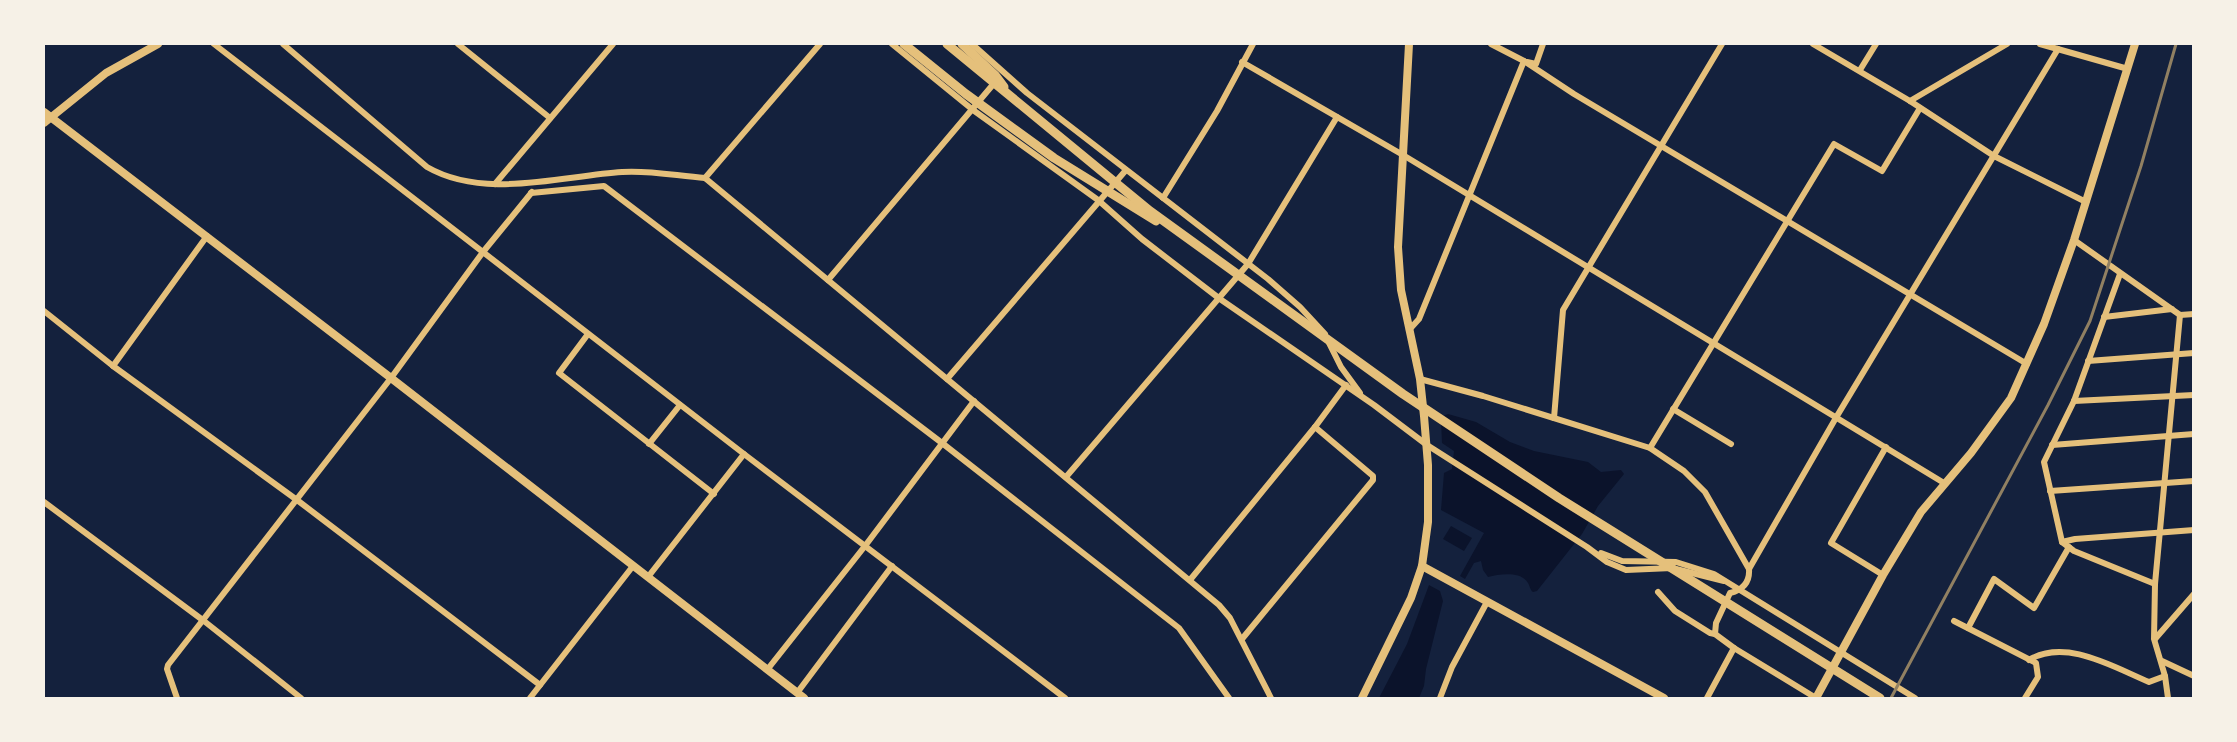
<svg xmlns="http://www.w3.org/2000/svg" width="2237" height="742" viewBox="0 0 2237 742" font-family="'Roboto Condensed',sans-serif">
<rect width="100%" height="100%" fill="#14213d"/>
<g fill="#0b132b">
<path d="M1448 414 1476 422 1510 442 1534 451 1588 462 1601 472 1621 470 1624 474 1598 506 1582 534 1537 591 1533 592C1530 590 1530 586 1528 583 1521 571 1500 574 1488 577L1483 570 1481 561 1474 563 1465 579 1460 576 1484 533 1441 510 1444 473 1452 469 1454 451 1442 443 1441 420 1443 416Z"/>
<polygon points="1451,526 1472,538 1464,551 1443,539"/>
<polygon points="1429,585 1440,591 1443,601 1426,669 1424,686 1419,698 1379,698 1407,644"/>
</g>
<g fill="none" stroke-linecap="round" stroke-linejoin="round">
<g stroke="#e5c07b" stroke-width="6">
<polyline points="214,44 744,454 1065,698"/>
<path d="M283 44 427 167C484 200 561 176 622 172 650 170 677 176 705 178L1219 605 1230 618 1271 698"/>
<polyline points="458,44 550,118"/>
<polyline points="892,44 973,110 1098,200 1142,239 1220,299 1374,405 1427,445 1587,547 1607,562 1626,570 1672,568 1724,581"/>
<polyline points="972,44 1027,93 1268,279 1300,307 1325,334"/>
<polyline points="1491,44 1524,61 1574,94 2027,364"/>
<polyline points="1813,44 1910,101 1994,156 2086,202"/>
<polyline points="2040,44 2128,69"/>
<polyline points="1242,62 1403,155 1944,483"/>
<polyline points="1527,62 1536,64 1543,44"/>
<polyline points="1860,70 1876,44"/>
<polyline points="1910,101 2007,44"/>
<polyline points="705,178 820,44"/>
<polyline points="495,184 613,44"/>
<polyline points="531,193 604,186 942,443 1179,628 1229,698"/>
<polyline points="1163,198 1217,111 1253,44"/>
<polyline points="2074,240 2180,315 2194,314"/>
<polyline points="2120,274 2074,401 2044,462 2062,542 2074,551 2155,584"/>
<polyline points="828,280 996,81"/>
<polyline points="44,311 113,366 297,500 540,685"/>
<polyline points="2104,317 2172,309"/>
<polyline points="1409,330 1419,319 1524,61"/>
<polyline points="588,334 559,373 714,494"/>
<polyline points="1329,343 1341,367 1360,393"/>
<polyline points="2088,361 2194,353"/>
<polyline points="113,366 207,236"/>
<polyline points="947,379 1126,170"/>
<polyline points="1420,379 1483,396 1650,448 1684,471 1705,492 1749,569"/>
<polyline points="2074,401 2194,395"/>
<polyline points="1673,409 1731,444"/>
<polyline points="1554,418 1563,310 1722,44"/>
<polyline points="649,444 680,405"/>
<polyline points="2052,445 2194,434"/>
<polyline points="1650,448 1834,144 1882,171 1920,108"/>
<polyline points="1066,477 1248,264 1337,117"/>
<polyline points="2050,491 2194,481"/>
<polyline points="44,502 204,621 301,698"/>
<polyline points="2062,542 2075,539 2194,530"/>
<polyline points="1601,553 1622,561 1676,562 1714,574 1915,698"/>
<polyline points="1883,575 1831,543 1886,447"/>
<polyline points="648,577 744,454"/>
<polyline points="1190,580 1315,427 1346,385"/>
<polyline points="1658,592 1675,611 1710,633 1715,634 1734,648 1816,698"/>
<polyline points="1954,621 2036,663 2038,677 2025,698"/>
<polyline points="1968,628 1994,579 2034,608 2069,547"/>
<path d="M1715 634 1716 623 1730 593C1742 590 1750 583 1749 569L1837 416 2058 49"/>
<polyline points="1242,639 1373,480 1373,476 1315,427"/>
<polyline points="2155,639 2194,594"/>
<path d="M2029 660C2066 638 2113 667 2149 682L2165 676"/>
<polyline points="2162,661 2194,676"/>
<polyline points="767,670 865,546 974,401"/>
<polyline points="797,693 892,566"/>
<polyline points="177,698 167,669 168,665 391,378 483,252 532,192"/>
<polyline points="530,698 633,566"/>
<polyline points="1440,698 1452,667 1487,602"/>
<polyline points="1707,698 1734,648"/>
<polyline points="2168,698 2165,676 2154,639 2155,584 2180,315"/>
</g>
<g stroke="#e5c07b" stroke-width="8">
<polyline points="44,112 391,378 804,698"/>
<polyline points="44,123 106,73 158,44"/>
<polyline points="1422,566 1664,698"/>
<polyline points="1816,698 1883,575 1921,512 1971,453 2011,398 2044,324 2074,240 2135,44"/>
</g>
<polyline stroke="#e5c07b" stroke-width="8" points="1362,698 1411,598 1422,566 1428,522 1428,465 1424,416 1420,379 1401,290 1398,247 1409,44"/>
<g stroke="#e5c07b" stroke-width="9">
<polyline points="904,44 966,94 1054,158 1156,221"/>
<polyline points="947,44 1150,211 1403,394 1559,498 1880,698"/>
<polyline points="962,44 995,75 1004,87"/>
</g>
<polyline stroke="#918062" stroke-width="3" points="1891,698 2048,405 2090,321 2141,166 2176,44"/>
</g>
<rect width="2237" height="742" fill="none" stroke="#f6f1e7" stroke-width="90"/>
</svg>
